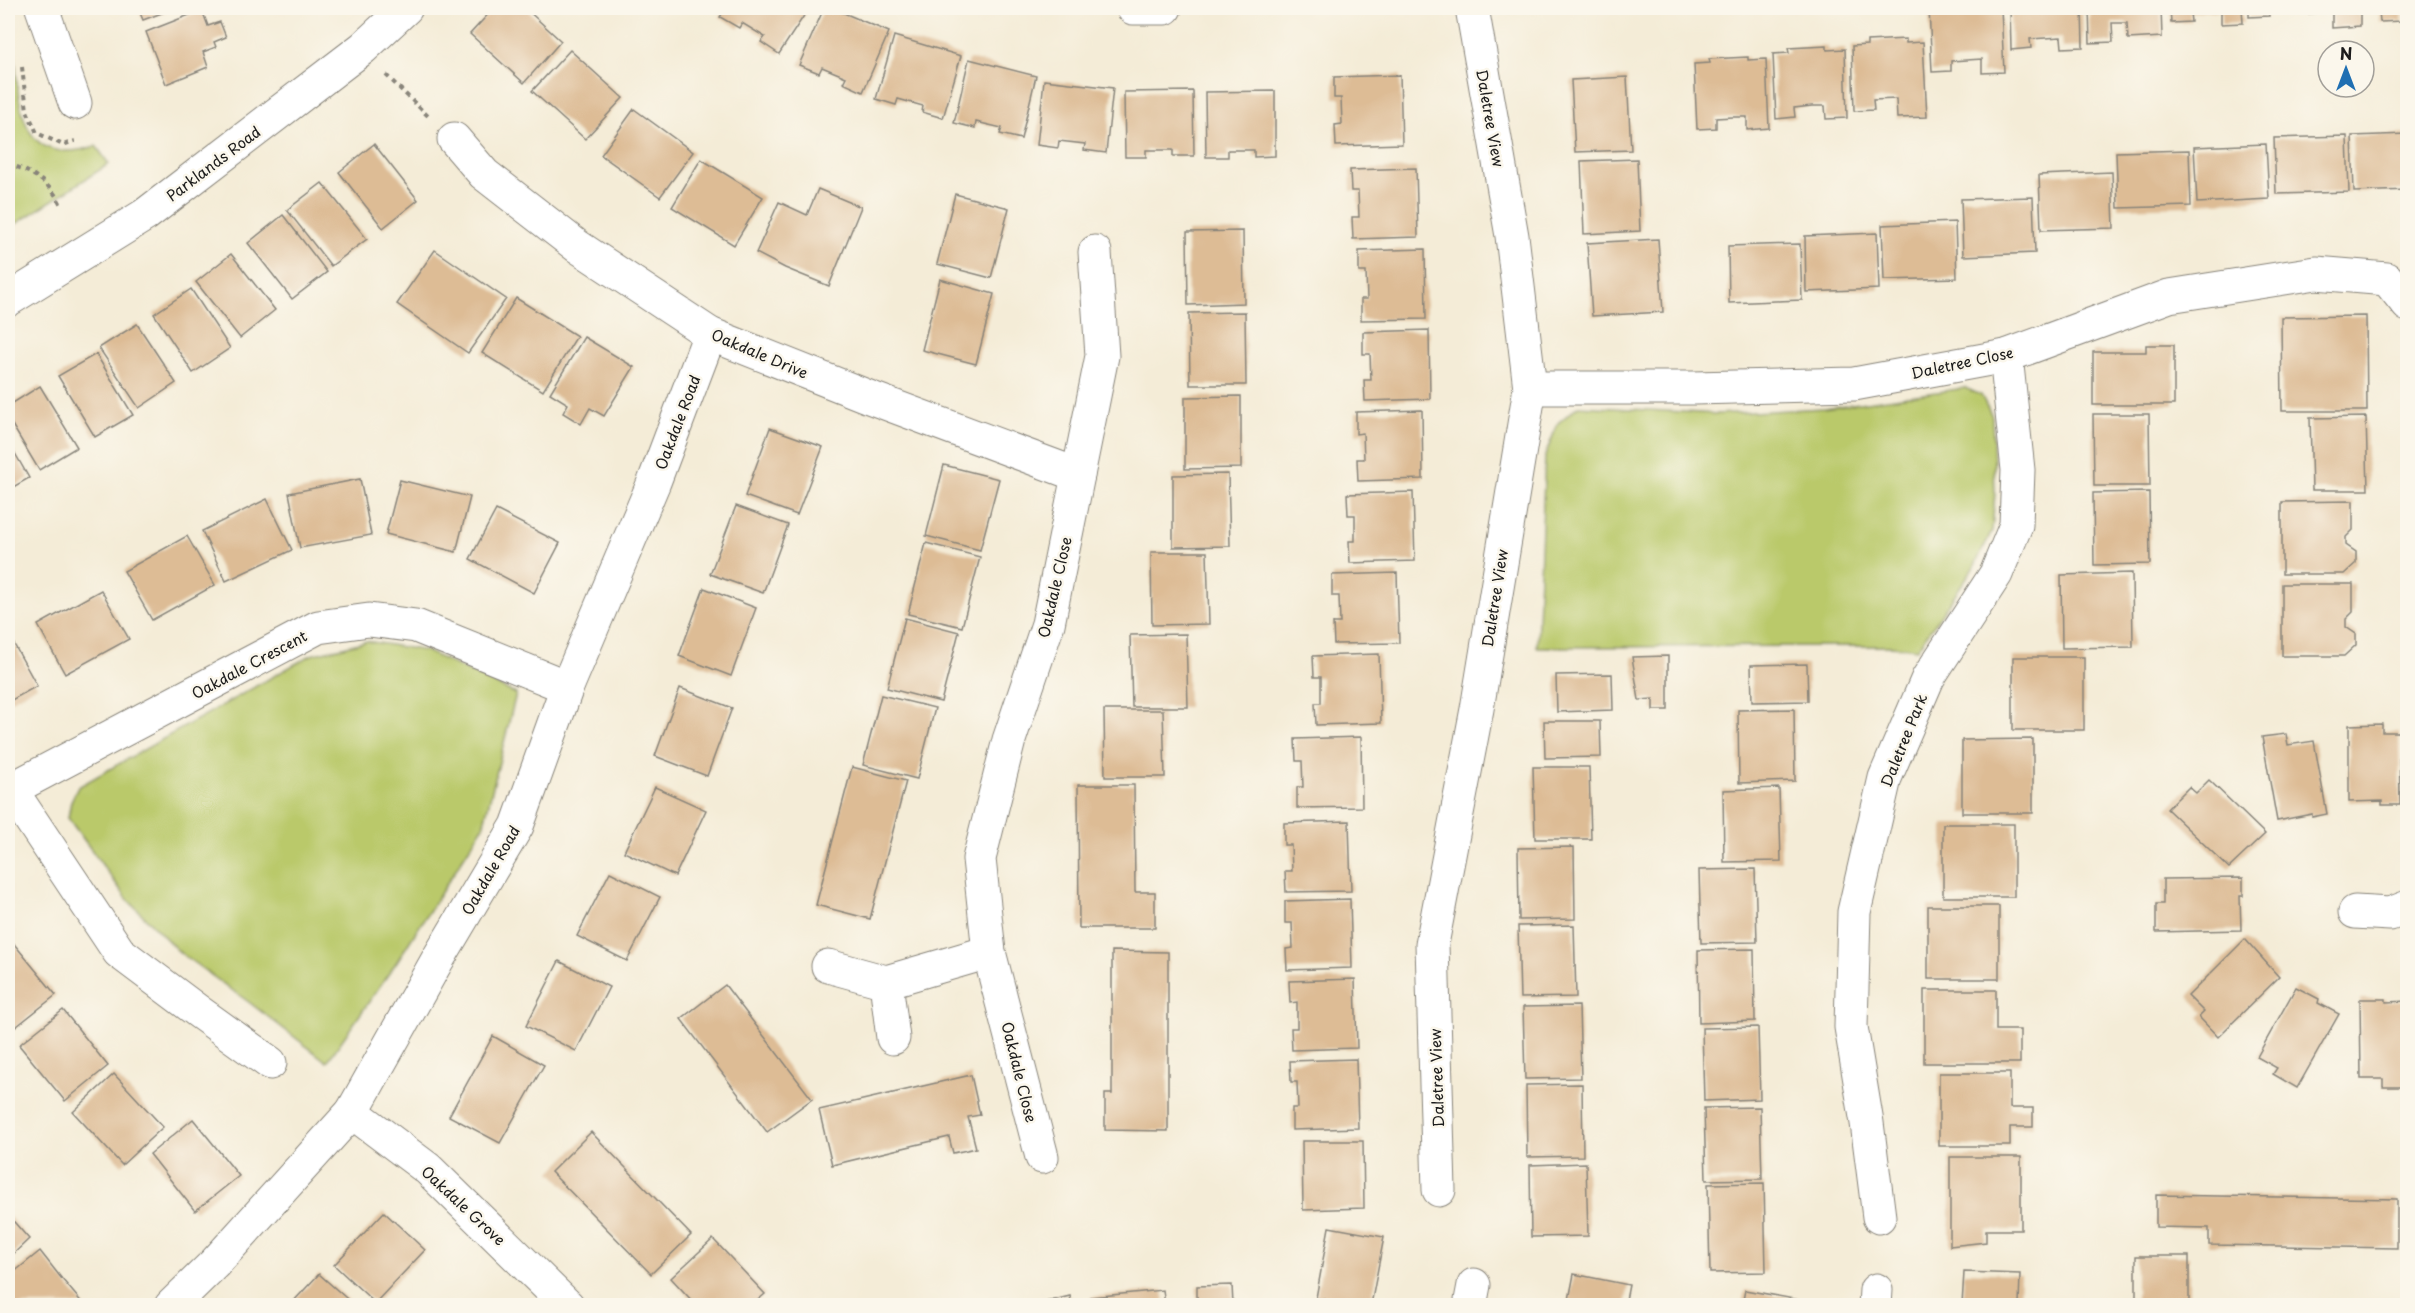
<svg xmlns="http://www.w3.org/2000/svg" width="2415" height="1313" viewBox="0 0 2415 1313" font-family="'Playpen Sans',sans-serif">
<rect width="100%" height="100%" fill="#fbf7ec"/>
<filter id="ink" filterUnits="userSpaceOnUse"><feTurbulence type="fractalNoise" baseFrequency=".0167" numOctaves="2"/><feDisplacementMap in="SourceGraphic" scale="12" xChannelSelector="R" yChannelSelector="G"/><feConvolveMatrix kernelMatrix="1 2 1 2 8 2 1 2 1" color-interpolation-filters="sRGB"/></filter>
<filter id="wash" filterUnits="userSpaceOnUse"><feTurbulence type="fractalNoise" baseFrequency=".008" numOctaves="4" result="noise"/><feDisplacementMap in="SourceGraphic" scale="24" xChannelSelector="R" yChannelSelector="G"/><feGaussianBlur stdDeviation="1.35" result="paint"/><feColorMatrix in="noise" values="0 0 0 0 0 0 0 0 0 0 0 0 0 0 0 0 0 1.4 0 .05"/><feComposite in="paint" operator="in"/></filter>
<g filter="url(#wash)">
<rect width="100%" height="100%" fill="#f4ecd7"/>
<g fill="#bac96b" stroke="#6b7244" stroke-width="1.5">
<path d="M8 10C24 69 0 176 96 146L109 164 8 229Z"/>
<polygon points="1965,388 1981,395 1992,416 1995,492 1992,531 1974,567 1917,649 1892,646 1537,647 1545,456 1558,423 1578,406 1718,414 1824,408"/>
<polygon points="367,641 426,651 516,694 483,827 396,963 327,1062 250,1003 179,952 128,900 68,818 71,801 78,787 311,655"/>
</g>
<g id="blocks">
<g fill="#ddbc95">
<polygon points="138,8 175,8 143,20"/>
<polygon points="494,8 525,8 561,41 524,83 470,34"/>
<polygon points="726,8 809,8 779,54 761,42 765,37 742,23 739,28 720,17"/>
<polygon points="824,8 832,8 889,32 863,92 843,83 846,77 822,67 819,73 799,65"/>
<polygon points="1929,8 2001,8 2004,72 1982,73 1982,59 1951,61 1951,71 1932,72"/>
<polygon points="2010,8 2082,8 2083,47 2062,48 2061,37 2030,39 2031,48 2011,50"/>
<polygon points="2089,8 2161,8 2162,37 2128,39 2127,23 2112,23 2113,42 2090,43"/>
<polygon points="2170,8 2242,8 2243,23 2221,24 2221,10 2190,12 2191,22 2171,23"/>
<polygon points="2249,8 2268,8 2269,16 2249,17"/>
<polygon points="2299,8 2321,8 2321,13 2300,14"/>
<polygon points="2332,8 2403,8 2404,10 2402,10 2402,21 2380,22 2379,11 2360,12 2360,26 2332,28"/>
<polygon points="202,10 208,26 220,22 226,37 214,42 216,47 203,52 208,67 166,84 146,32"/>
<polygon points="894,36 961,56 943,118 922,112 923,106 898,99 896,105 876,99"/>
<polygon points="1906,39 1906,43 1923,42 1927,117 1897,118 1896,99 1873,100 1874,110 1854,111 1852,46 1867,45 1867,41"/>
<polygon points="1827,46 1827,50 1845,49 1847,118 1826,119 1825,106 1812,106 1794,108 1795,117 1776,119 1773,54 1789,53 1788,48"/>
<polygon points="570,50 623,98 585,139 532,91"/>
<polygon points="1748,57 1748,60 1766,59 1769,128 1747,130 1747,117 1733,117 1716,118 1716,128 1697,129 1694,64 1710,63 1709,59"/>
<polygon points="969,59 1036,76 1021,139 1000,134 1002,128 976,122 975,128 954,123"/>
<polygon points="1400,75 1402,144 1336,146 1335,125 1342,124 1341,98 1334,98 1334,77"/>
<polygon points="1627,77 1631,150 1575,152 1571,80"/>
<polygon points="1044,80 1113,88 1106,153 1084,150 1085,144 1059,141 1058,148 1037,145"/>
<polygon points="1193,91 1194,156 1173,156 1173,150 1146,150 1146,157 1125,157 1124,92"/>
<polygon points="1275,91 1275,156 1254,157 1254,150 1228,150 1228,157 1206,157 1205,92"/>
<polygon points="634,109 693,152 660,197 601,155"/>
<polygon points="2408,134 2408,190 2354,192 2352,136"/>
<polygon points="2347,136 2349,192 2276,194 2274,138"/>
<polygon points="374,144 418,200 383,228 339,172"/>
<polygon points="2266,144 2269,199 2197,203 2194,147"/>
<polygon points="2189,150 2191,206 2118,208 2116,152"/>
<polygon points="701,159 763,197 734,245 672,207"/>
<polygon points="1637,159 1640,231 1584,234 1581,161"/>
<polygon points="1416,168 1418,237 1353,239 1352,217 1359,217 1358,191 1351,191 1350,170"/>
<polygon points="2112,172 2114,228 2041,230 2039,175"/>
<polygon points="322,183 367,239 331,266 287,210"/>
<polygon points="818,189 861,207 829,286 785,268 756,253 779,202 807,215"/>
<polygon points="955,194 1009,208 991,278 937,264"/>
<polygon points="2033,197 2035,253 1963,256 1961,199"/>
<polygon points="283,215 327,272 292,299 248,243"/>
<polygon points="1955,222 1957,278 1884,280 1882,225"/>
<polygon points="1243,231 1244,303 1188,305 1187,232"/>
<polygon points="1877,233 1879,289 1806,292 1805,236"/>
<polygon points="1658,239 1663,312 1592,316 1587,243"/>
<polygon points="1800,244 1802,300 1729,303 1728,246"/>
<polygon points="1425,249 1426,319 1361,320 1361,299 1367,299 1366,272 1359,272 1359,251"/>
<polygon points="435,250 506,299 468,353 397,304"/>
<polygon points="231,254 275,310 240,338 196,282"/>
<polygon points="940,279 994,294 976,364 922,350"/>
<polygon points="191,289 230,348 193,373 154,314"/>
<polygon points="516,298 577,336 543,391 482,353"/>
<polygon points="1245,312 1246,385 1190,385 1189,313"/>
<polygon points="2366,316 2367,411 2282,411 2281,317"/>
<polygon points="137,324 176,383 139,408 99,348"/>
<polygon points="1429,330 1430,399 1365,401 1364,380 1371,380 1370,354 1363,354 1363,332"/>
<polygon points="584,337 634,367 604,416 590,408 581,424 563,413 568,404 550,393"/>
<polygon points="2146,345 2174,345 2174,405 2093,405 2093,352 2146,352"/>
<polygon points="96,354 133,415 95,437 58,376"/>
<polygon points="40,386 77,447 39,470 8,418 8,406"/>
<polygon points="1241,396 1241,468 1185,469 1185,397"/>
<polygon points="1422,410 1423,479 1358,481 1357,459 1364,459 1363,433 1356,434 1356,412"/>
<polygon points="2093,414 2149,414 2150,486 2094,486"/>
<polygon points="2366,417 2368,490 2312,490 2310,418"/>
<polygon points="770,428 823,447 797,515 745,496"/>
<polygon points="8,441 29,478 8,490"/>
<polygon points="944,465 999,479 980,550 926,536"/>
<polygon points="1228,474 1230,546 1173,547 1173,475"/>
<polygon points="360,479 371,535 300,548 289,493"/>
<polygon points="400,480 470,497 456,552 386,534"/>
<polygon points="1413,492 1415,561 1350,563 1349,541 1355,541 1355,515 1348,515 1347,494"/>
<polygon points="2149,492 2150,564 2094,565 2093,493"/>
<polygon points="267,499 292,550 226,581 202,531"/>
<polygon points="2353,501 2353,530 2346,537 2346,545 2356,552 2356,563 2344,574 2282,574 2282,502"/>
<polygon points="736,506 788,525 763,593 710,574"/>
<polygon points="496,510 560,543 534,593 470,559"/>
<polygon points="187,536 215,585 152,620 124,571"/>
<polygon points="926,543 980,557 962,627 908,614"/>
<polygon points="1151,552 1207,552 1209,624 1152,625"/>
<polygon points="1397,573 1399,643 1334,644 1333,623 1340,623 1339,596 1332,596 1332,575"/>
<polygon points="2132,573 2133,647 2062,648 2061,575"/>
<polygon points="2282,584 2353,584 2353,612 2346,619 2346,627 2356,634 2356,645 2344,656 2282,656"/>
<polygon points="704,588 756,608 731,676 679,656"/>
<polygon points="101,590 129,639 65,674 38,625"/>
<polygon points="905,618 959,632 941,702 887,688"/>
<polygon points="1186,634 1188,707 1132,707 1130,635"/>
<polygon points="10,637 37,686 8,702 8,638"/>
<polygon points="1379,654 1381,723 1316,725 1315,703 1321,703 1321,677 1314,677 1313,656"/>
<polygon points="1668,656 1668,710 1653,710 1653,699 1639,700 1632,657"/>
<rect x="2013" y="657" width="71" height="73"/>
<polygon points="1807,664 1808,701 1752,702 1751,665"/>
<polygon points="1612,674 1613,710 1557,712 1556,675"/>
<polygon points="680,688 732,708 707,776 655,756"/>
<polygon points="881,695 935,708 917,779 863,765"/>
<polygon points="1794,709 1795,781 1739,783 1738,710"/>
<polygon points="1104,710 1163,710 1165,777 1105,777"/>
<polygon points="1544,721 1600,721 1601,757 1545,758"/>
<polygon points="2382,724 2382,732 2399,732 2400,805 2382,805 2382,801 2349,802 2349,725"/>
<polygon points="2286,734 2288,745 2314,741 2327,814 2312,817 2312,814 2277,821 2262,737"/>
<polygon points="1361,737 1362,807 1297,808 1297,787 1303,787 1302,761 1296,761 1295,739"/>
<polygon points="2033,739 2033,813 1962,813 1962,740"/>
<polygon points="852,767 906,781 870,919 816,905"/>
<polygon points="1533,767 1589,767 1591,839 1535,839"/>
<polygon points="2209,780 2265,834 2229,868 2167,809 2189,787 2196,793"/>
<polygon points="1078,785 1134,785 1135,892 1155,892 1155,928 1079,928"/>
<polygon points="655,787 706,810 675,876 624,852"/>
<polygon points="1779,788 1781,861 1724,862 1723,790"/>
<polygon points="1349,821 1351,891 1286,892 1285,871 1292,871 1291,845 1284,845 1284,823"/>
<rect x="1943" y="824" width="71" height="73"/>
<polygon points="1574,847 1575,919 1519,920 1518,848"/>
<polygon points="1755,869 1757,942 1701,943 1699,870"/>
<polygon points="610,872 660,897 627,961 577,936"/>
<polygon points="2243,878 2243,896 2240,896 2241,930 2156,932 2156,904 2163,904 2163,879"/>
<polygon points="1350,899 1352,968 1287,970 1286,949 1293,948 1292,923 1285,923 1285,901"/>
<rect x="1928" y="906" width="71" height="73"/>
<polygon points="1574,925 1576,997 1520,998 1518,926"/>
<polygon points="10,939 56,995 12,1030 8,1024 8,941"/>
<polygon points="2245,939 2279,977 2218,1037 2199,1017 2204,1012 2188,996"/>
<polygon points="1754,949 1755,1021 1699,1023 1698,950"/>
<polygon points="1112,951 1168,952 1168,1131 1105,1130 1105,1094 1112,1094"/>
<polygon points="559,961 609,987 576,1051 526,1026"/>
<polygon points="1355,979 1357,1048 1292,1050 1291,1028 1297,1028 1297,1002 1290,1003 1289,981"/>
<polygon points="725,985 812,1099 767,1132 681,1019"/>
<polygon points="2296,987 2319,999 2318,1003 2339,1014 2297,1088 2273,1074 2277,1068 2257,1057"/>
<polygon points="1924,990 1996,990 1996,1030 2020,1030 2020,1063 1924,1063"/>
<polygon points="2360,999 2386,999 2386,1002 2408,1001 2408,1087 2383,1087 2383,1079 2361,1079"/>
<polygon points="1579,1006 1581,1078 1525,1079 1523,1007"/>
<polygon points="63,1010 108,1066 65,1101 19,1045"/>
<polygon points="1758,1027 1760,1099 1704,1101 1702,1028"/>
<polygon points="493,1036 544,1065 500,1143 449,1116"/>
<polygon points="1356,1059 1358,1128 1292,1130 1292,1108 1298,1108 1297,1082 1291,1082 1290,1061"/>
<polygon points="1939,1073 2010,1073 2010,1108 2033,1108 2033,1127 2010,1127 2010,1146 1939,1146"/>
<polygon points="114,1074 163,1127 122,1165 73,1112"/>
<polygon points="971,1075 980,1115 968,1117 976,1148 953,1153 949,1137 832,1165 819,1110"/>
<polygon points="1582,1084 1583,1156 1527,1157 1526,1085"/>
<polygon points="1760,1107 1762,1179 1706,1180 1704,1108"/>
<polygon points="193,1119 239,1176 195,1211 150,1154"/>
<polygon points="591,1132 691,1235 651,1274 551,1172"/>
<polygon points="1302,1141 1363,1141 1364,1208 1303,1210"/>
<polygon points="1950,1157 2021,1157 2021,1230 1986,1230 1986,1242 1950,1246"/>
<polygon points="1586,1163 1588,1236 1531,1237 1530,1165"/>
<polygon points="1764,1183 1766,1272 1710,1273 1708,1184"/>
<polygon points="2156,1195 2397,1199 2397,1248 2209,1245 2209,1228 2156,1227"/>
<polygon points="384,1212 425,1250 375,1303 334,1265"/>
<polygon points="8,1215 29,1239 8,1259"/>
<polygon points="1329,1227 1384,1237 1371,1305 1355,1305 1316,1298"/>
<polygon points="713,1239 765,1294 752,1305 696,1305 671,1278"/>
<polygon points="40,1251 62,1279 84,1305 12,1305 8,1300 8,1277"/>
<rect x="2136" y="1256" width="53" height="49"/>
<polygon points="1964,1272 2020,1274 2019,1305 1962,1305"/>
<polygon points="319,1274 354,1305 290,1305"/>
<polygon points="1574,1274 1629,1285 1625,1305 1568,1305"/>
<polygon points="1232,1285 1233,1305 1197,1305 1197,1286"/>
<polygon points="1163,1290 1165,1305 1092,1305 1091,1297"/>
<polygon points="1745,1290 1800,1300 1799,1305 1742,1305"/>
<polygon points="1070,1296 1072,1305 1033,1305"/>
</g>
</g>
</g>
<g filter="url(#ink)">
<use href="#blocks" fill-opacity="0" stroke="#88847a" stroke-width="1.5"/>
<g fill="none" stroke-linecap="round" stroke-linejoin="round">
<g stroke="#88847a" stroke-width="35">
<g id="street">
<polyline points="42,8 75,103"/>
<polyline points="1133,8 1165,8"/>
<polyline points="454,139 484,174 577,246 710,334 869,397 1078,475"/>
<polyline points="8,300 145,215 363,48 406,8"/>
<polyline points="1530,388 1694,388 1854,384 2006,356 2169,296 2316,273 2387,279 2408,305"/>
<polyline points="11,790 119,952 199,1012 270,1063"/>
<polyline points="8,791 318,627 369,620 416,626 567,687"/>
<polyline points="2355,912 2390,914 2408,907"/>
<polyline points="828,966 886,982 893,1038"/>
<polyline points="886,982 989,952"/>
<polyline points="352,1112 428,1169 568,1306"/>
<polyline points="1042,1157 989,952 979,859 1009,740 1048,624 1102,356 1095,252"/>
<polyline points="1439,1190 1432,944 1477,709 1530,388 1512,236 1472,8"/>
<polyline points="1879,1217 1867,1123 1851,1027 1854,912 1885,778 1928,678 1996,574 2016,525 2018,470 2006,356"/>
<polyline points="171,1306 215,1263 352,1112 438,959 517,826 567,687 654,482 710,334"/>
<polyline points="1470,1306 1474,1285"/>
<polyline points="1875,1306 1876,1290"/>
</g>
</g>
<g stroke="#88847a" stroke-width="4" stroke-dasharray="4.5 4.5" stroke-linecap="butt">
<polyline points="22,67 27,111 37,133 63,145 75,141"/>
<polyline points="386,75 428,116"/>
<path d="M8 164C31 171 50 182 61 205"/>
</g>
<use href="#street" stroke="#fff" stroke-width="33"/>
</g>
</g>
<g text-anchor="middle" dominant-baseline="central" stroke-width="5" stroke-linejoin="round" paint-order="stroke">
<g font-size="15" fill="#1c1c1c" stroke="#fbf7ec">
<text transform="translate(1491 118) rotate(80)">Daletree View</text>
<text transform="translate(213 163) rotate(-37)">Parklands Road</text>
<text transform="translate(760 353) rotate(23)">Oakdale Drive</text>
<text transform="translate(1962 362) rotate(-12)">Daletree Close</text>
<text transform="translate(677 422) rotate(-69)">Oakdale Road</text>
<text transform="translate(1054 587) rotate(-77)">Oakdale Close</text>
<text transform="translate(1494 598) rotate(-81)">Daletree View</text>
<text transform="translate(249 664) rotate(-28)">Oakdale Crescent</text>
<text transform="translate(1903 740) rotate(-68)">Daletree Park</text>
<text transform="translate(490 870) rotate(-60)">Oakdale Road</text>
<text transform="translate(1020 1072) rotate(76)">Oakdale Close</text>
<text transform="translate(1436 1078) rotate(-92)">Daletree View</text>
<text transform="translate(464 1205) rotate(43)">Oakdale Grove</text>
</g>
</g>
<rect width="2415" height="1313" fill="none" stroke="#fbf7ec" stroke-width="30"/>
<g transform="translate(2346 69)"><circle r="28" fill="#fbf7ec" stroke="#a29f99" stroke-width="1.5"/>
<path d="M0-4.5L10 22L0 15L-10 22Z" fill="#1f6fb2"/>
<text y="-9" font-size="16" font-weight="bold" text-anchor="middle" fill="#1c1c1c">N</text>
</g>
</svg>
